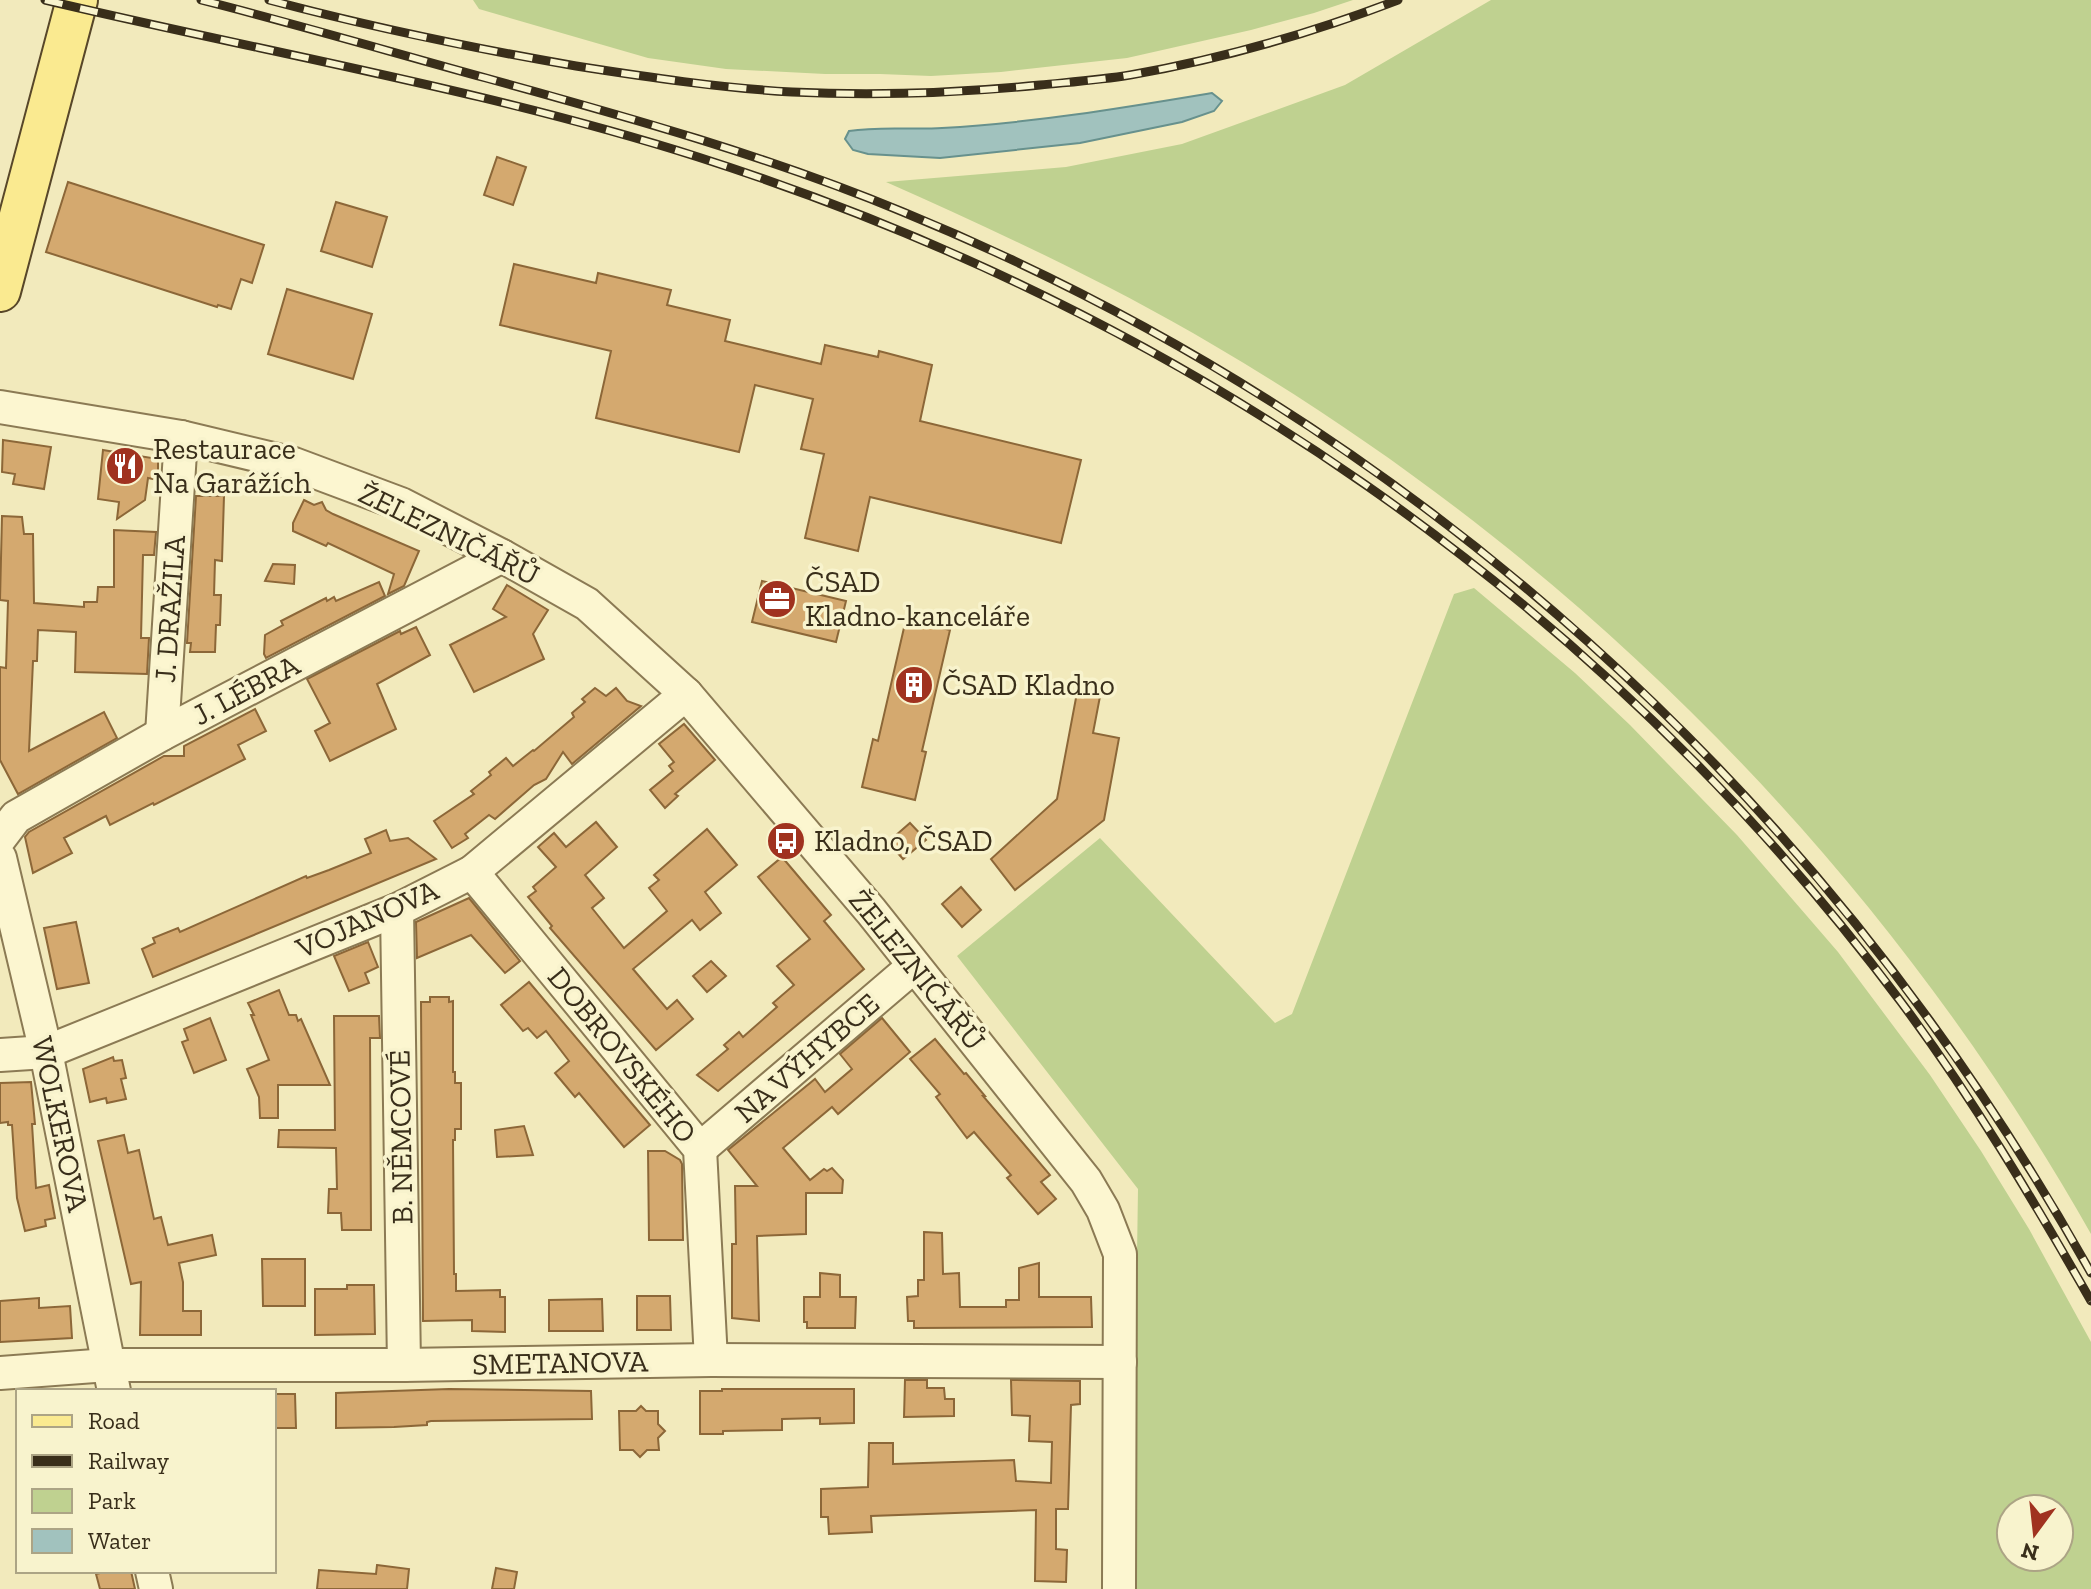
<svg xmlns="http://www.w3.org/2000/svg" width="2091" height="1589" viewBox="0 0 2091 1589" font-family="'Zilla Slab',serif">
<rect width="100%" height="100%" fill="#f2eabc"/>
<g fill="#bfd190" fill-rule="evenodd">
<polygon points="473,0 1353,0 1314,13 1251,30 1127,58 1001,72 931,76 880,74 825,74 726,69 648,58 479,9"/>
<path d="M1491 0H2091V1234C1884 867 1578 559 1215 346 1109 283 998 232 886 182L1066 167 1182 144 1345 85Z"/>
<path d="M1474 588 1575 673 1630 725 1737 835 1838 952 1930 1075 1981 1151 2029 1229 2091 1342V1589H1132L1138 1189 957 956 1100 838 1275 1023 1292 1014 1454 594ZM2011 1509H2059V1557H2011Z"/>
</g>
<path fill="#a1c2be" stroke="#67918d" stroke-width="2" d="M1212 93 1222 101 1214 111 1182 122 1080 143 940 158 868 154 853 150 845 139 849 131C880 126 911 130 942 128 1033 123 1122 108 1212 93Z"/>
<g fill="#d4a96f" stroke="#8c6738" stroke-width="2">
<polygon points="497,157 526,167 513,205 484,195"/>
<polygon points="68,182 264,245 252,283 241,279 231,309 218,305 217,307 46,252"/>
<polygon points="336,202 387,217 372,267 321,251"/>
<polygon points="514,264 596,283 598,273 671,290 667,305 730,320 725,341 821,364 825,345 878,357 879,351 932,365 920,421 1081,460 1061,543 870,497 858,551 805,538 824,454 801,449 813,399 755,385 739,452 596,418 611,351 500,325"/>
<polygon points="287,289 372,314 353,379 268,354"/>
<polygon points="3,440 51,447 44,489 13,484 15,474 2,472"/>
<polygon points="103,450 158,459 158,480 148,478 145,500 117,519 119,502 98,499"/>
<polygon points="196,496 224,496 222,561 215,560 214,595 221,595 220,625 216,625 215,652 190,652 191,643 187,643"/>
<polygon points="304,500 314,505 322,502 326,510 333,514 419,551 404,586 388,594 394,574 328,543 326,546 293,531 293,523"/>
<polygon points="2,516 22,517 24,534 33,534 34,603 84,607 84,602 97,602 98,587 114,587 114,530 156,532 154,555 143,555 141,638 149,638 147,674 75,672 76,632 38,630 37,661 33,661 29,751 104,712 117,738 18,794 0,760 0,667 6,668 8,601 0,600"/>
<polygon points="273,564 295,565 294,584 265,581"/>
<polygon points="762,581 846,601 836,642 752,622"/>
<polygon points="379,582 385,596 266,658 264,654 265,635 283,625 281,621 326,598 327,601 334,597 336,601"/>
<polygon points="507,585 548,610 533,634 544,659 474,692 450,645 506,617 493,609"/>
<polygon points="906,619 950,630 922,751 926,752 915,800 862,787 873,739 878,741"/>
<polygon points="416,627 430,655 377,684 396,729 330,761 315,731 330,723 307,679 400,631 401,634"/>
<polygon points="1079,682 1102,686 1093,733 1119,738 1104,820 1015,890 991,859 1057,799"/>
<polygon points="595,688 606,696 616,688 627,701 641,706 572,764 563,752 546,779 534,785 495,819 489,815 465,834 468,838 452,848 434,821 474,794 471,791 491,775 489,772 506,758 513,766 533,750 534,751 574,717 572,713 585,702 582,699"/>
<polygon points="255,709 266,731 238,745 245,759 154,805 153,803 110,825 106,816 64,838 72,853 33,873 25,837 29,832 164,756 184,756 184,746"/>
<polygon points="684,724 715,760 675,794 678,796 665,808 650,790 673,771 669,766 674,762 659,744"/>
<polygon points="596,822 617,847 585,875 604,898 592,908 624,948 667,911 649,888 659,880 654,875 707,829 737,865 705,892 721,913 700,930 692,920 633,969 667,1009 677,1000 693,1019 656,1050 550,928 552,926 528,897 536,891 533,887 556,867 538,847 554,833 566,847"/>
<polygon points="910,823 926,840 903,859 888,842"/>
<polygon points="386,830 390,841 408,838 436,859 153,977 142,949 155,943 153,938 178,928 180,932 306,876 307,878 329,870 371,853 365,839"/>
<polygon points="782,857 831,915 824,921 864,969 718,1091 697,1075 728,1049 724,1045 739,1032 743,1037 777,1007 773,1003 794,985 777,966 810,939 758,877"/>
<polygon points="961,887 981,910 962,927 942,904"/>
<polygon points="469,898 520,961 505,973 471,935 417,958 416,922"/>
<polygon points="76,922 89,983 57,989 44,928"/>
<polygon points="368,942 378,967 365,973 369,983 349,991 334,956"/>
<polygon points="711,961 726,976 707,992 693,976"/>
<polygon points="529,982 650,1125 624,1147 579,1093 575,1097 555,1073 569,1061 546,1031 537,1038 528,1028 523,1031 501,1005"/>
<polygon points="279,990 289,1015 296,1015 298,1021 301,1019 330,1085 278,1085 278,1118 260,1118 259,1097 247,1069 269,1060 251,1015 254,1015 248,1003"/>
<polygon points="430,997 449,997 449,1002 453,1001 453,1072 455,1072 455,1083 461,1083 461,1129 455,1129 455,1140 453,1140 454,1274 456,1274 456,1291 500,1290 500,1297 505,1297 505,1332 472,1331 472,1320 423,1321 421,1002 430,1002"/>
<polygon points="334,1016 379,1016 380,1038 370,1038 371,1230 342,1230 341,1213 328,1213 329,1189 337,1189 336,1148 278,1147 279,1130 335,1130"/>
<polygon points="210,1018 226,1060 194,1073 182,1042 188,1040 184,1029"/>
<polygon points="882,1018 910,1052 838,1114 832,1107 783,1148 810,1180 824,1169 827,1171 832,1168 843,1180 842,1193 806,1193 806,1234 757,1236 759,1321 732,1318 732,1244 736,1244 735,1186 757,1186 728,1150 815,1079 825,1092 852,1069 840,1054"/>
<polygon points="935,1039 964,1074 966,1073 985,1096 983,1096 1050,1175 1041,1182 1056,1199 1038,1214 1007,1178 1011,1175 974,1132 967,1138 936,1097 940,1094 910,1059"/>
<polygon points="113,1057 114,1061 122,1060 126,1078 121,1079 126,1099 107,1103 106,1098 90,1102 83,1069"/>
<polygon points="31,1082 35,1124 32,1124 36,1188 49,1185 55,1218 45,1220 46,1226 25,1231 17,1198 12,1125 8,1125 8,1122 0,1123 0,1083"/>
<polygon points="524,1126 533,1155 497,1157 495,1130"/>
<polygon points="124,1135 128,1153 139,1150 154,1219 161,1217 168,1245 212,1235 216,1255 179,1263 183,1282 183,1311 201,1311 201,1335 140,1335 141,1282 131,1284 98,1141"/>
<polygon points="648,1151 665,1151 680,1160 682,1164 683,1240 649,1240"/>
<polygon points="924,1232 942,1233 943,1274 959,1273 960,1307 1006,1307 1006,1300 1019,1300 1019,1268 1039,1263 1039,1297 1091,1297 1092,1327 914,1328 914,1321 908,1321 907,1297 918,1296 918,1280 924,1280"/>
<polygon points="262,1259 305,1259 305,1306 263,1306"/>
<polygon points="820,1273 840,1275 840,1297 856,1297 855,1328 807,1328 807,1322 804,1322 804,1297 820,1297"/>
<polygon points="347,1285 374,1285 375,1334 315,1335 315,1289 347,1289"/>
<polygon points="637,1296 670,1296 671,1330 637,1330"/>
<polygon points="39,1298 39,1308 70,1306 72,1338 0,1342 0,1301"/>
<polygon points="602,1299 603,1331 549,1331 549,1300"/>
<polygon points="905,1380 927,1380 927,1388 944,1388 945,1399 954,1399 954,1416 904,1417"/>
<polygon points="1011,1380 1080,1381 1080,1404 1071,1405 1068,1509 1056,1509 1056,1549 1067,1550 1066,1582 1035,1581 1036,1510 871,1516 872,1532 829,1534 828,1517 821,1517 821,1489 868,1487 869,1443 893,1443 893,1464 1014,1460 1016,1481 1051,1483 1052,1442 1029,1441 1030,1416 1012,1415"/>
<polygon points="449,1389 591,1391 592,1419 431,1421 427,1422 427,1425 394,1427 336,1428 336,1393"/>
<polygon points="722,1389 854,1389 854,1423 820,1424 820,1418 782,1419 782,1430 723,1431 723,1434 700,1434 700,1391 722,1391"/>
<polygon points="274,1394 295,1394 296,1428 274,1428"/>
<polygon points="641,1406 646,1411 658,1411 658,1424 665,1431 658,1438 659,1450 647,1450 640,1457 633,1450 620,1450 619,1411 636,1411"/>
<polygon points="377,1565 409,1569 407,1589 317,1589 319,1570 376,1574"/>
<polygon points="496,1568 517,1572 514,1589 492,1589"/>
<polygon points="108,1571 131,1571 135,1589 100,1589 96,1574"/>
</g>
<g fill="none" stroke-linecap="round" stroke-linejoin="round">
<g stroke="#8b7a54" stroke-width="36">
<g id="minor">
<polyline points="0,407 181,437 294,464 401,504 502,556 587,604 686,694 871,911 1086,1181 1103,1210 1120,1254 1119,1589"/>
<polyline points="162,734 181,437"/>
<polyline points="0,838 16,817 162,734 502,556"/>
<polyline points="0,858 46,1052 114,1391"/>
<polyline points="472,872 700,1149 711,1360"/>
<polyline points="397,910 404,1365"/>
<polyline points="0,1055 46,1052 397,910 472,872 686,694"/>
<polyline points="700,1149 914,966"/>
<polyline points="0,1373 108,1365 404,1365 711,1360 1120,1362"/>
<polyline points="152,1571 156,1589"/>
</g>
</g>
<g stroke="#584729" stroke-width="44">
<polyline id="major" points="0,291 77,0"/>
</g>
<use href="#minor" stroke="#fcf6d0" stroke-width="32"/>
<use href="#major" stroke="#faea90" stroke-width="40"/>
<g stroke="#392e1a" stroke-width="9">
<g id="rail">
<path d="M45 0C263 52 484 89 698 157 1179 311 1597 596 1901 1002 1972 1097 2032 1198 2091 1301"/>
<path d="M201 0C296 24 391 52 486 78 628 117 768 156 903 212 1411 420 1824 795 2091 1273"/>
<path d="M269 0C370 27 472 48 576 66 647 77 720 88 792 92 875 96 958 93 1040 85 1070 82 1100 80 1130 75 1221 59 1312 33 1398 0"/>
</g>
</g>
<use href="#rail" stroke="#f8f3cd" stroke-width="6" stroke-dasharray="18" stroke-linecap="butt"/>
</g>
<defs>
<g id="restaurant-disc" transform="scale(2)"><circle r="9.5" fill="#a0321f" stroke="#f8f3cd"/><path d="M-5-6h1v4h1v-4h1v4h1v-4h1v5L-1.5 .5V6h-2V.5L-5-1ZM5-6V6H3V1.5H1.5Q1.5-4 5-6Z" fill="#fff"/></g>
<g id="office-disc" transform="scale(2)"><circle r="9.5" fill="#a0321f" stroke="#f8f3cd"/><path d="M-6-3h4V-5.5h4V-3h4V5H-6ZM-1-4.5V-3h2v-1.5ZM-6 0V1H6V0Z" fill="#fff"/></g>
<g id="building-disc" transform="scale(2)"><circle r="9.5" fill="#a0321f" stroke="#f8f3cd"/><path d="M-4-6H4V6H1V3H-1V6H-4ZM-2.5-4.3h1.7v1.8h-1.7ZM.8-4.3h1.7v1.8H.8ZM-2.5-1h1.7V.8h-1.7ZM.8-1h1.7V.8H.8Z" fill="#fff"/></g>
<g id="bus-disc" transform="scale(2)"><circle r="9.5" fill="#a0321f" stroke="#f8f3cd"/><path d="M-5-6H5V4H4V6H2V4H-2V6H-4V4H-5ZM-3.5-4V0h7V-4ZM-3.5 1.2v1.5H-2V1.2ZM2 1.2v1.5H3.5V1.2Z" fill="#fff"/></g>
</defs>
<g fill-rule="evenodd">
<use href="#restaurant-disc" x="125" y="466"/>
<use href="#office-disc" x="777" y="599"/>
<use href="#building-disc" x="914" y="685"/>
<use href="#bus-disc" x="786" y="841"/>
</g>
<g text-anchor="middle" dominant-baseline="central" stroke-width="7" stroke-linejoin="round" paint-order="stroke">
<g font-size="30" fill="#392e1a" stroke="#f8f3cd" text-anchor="start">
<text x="153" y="449">Restaurace<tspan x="153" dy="34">Na Garážích</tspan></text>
<text x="805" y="582">ČSAD<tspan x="805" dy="34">Kladno-kanceláře</tspan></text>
<text x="942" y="685">ČSAD Kladno</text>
<text x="814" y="841">Kladno, ČSAD</text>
</g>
<g font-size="30" fill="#392e1a" stroke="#f8f3cd">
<text transform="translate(449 534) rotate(26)">ŽELEZNIČÁŘŮ</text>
<text transform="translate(170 609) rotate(-86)">J. DRAŽILA</text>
<text transform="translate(246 690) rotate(-28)">J. LÉBRA</text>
<text transform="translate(367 919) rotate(-24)">VOJANOVA</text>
<text transform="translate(917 970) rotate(51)">ŽELEZNIČÁŘŮ</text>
<text transform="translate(622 1055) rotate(51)">DOBROVSKÉHO</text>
<text transform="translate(807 1058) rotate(-41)">NA VÝHYBCE</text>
<text transform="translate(60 1124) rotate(78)">WOLKEROVA</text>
<text transform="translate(401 1137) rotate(-91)">B. NĚMCOVÉ</text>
<text transform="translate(560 1363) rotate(-1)">SMETANOVA</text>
</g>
</g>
<rect x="16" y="1389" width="260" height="184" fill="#f8f3cd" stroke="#aca485" stroke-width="2"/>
<rect x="32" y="1415" width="40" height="12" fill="#faea90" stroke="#aca485" stroke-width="2"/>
<text x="88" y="1429" font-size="24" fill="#392e1a">Road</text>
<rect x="32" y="1455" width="40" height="12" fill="#392e1a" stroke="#aca485" stroke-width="2"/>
<text x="88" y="1469" font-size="24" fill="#392e1a">Railway</text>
<rect x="32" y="1489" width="40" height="24" fill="#bfd190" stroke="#aca485" stroke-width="2"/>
<text x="88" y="1509" font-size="24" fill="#392e1a">Park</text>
<rect x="32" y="1529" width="40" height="24" fill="#a1c2be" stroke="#aca485" stroke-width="2"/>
<text x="88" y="1549" font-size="24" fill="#392e1a">Water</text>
<g transform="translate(2035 1533) rotate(195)"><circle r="38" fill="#f8f3cd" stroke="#aca485" stroke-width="2"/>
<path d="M0-6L14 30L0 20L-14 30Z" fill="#a0321f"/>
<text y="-12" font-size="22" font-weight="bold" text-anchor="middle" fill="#392e1a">N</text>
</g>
</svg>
